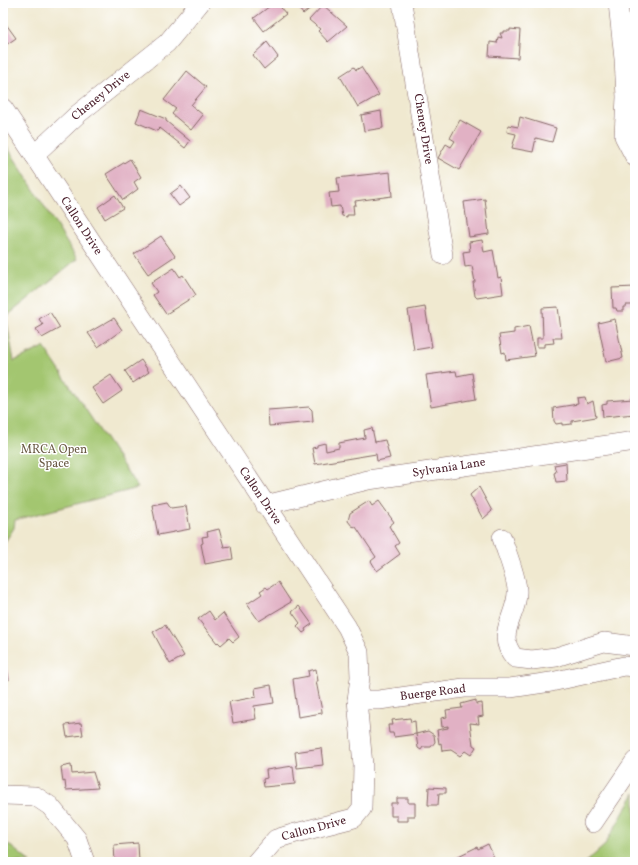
<svg xmlns="http://www.w3.org/2000/svg" width="638" height="865" viewBox="0 0 638 865" font-family="Vollkorn,serif">
<rect width="100%" height="100%" fill="#fff"/>
<filter id="ink" filterUnits="userSpaceOnUse"><feTurbulence type="fractalNoise" baseFrequency=".025" numOctaves="2"/><feDisplacementMap in="SourceGraphic" scale="8" xChannelSelector="R" yChannelSelector="G"/><feConvolveMatrix kernelMatrix="1 2 1 2 8 2 1 2 1" color-interpolation-filters="sRGB"/></filter>
<filter id="wash" filterUnits="userSpaceOnUse"><feTurbulence type="fractalNoise" baseFrequency=".012" numOctaves="4" result="noise"/><feDisplacementMap in="SourceGraphic" scale="16" xChannelSelector="R" yChannelSelector="G"/><feGaussianBlur stdDeviation="0.9" result="paint"/><feColorMatrix in="noise" values="0 0 0 0 0 0 0 0 0 0 0 0 0 0 0 0 0 1.4 0 .05"/><feComposite in="paint" operator="in"/></filter>
<g filter="url(#wash)">
<rect width="100%" height="100%" fill="#f0e9d0"/>
<g fill="#a3c670" stroke="#76724e">
<polygon points="3,140 77,259 6,317 14,361 44,347 138,488 15,520 14,528 3,545"/>
<polygon points="635,793 635,862 586,862 604,846"/>
<polygon points="3,840 30,862 3,862"/>
</g>
<g id="blocks">
<g fill="#e1b1c4">
<polygon points="274,3 283,3 285,5 281,8 286,14 264,31 254,18"/>
<polygon points="294,3 309,3 312,7 303,14"/>
<polygon points="323,5 347,26 328,42 318,31 320,29 309,20"/>
<polygon points="3,20 16,38 3,47"/>
<polygon points="510,29 520,30 518,58 489,56 490,42 497,43 498,37 502,38 500,33 503,33 503,31 510,31"/>
<polygon points="267,42 278,57 264,69 253,55"/>
<polygon points="354,67 356,70 361,67 379,95 358,107 340,76"/>
<polygon points="187,71 206,87 191,105 203,115 191,130 172,114 176,109 164,100"/>
<polygon points="141,109 166,119 166,121 190,141 185,148 160,128 157,131 136,122"/>
<polygon points="381,111 383,128 364,131 361,115"/>
<polygon points="520,117 556,128 552,142 536,138 533,152 512,148 516,134 507,132 508,125 518,127"/>
<polygon points="460,120 481,132 459,170 438,158 446,144 451,147 455,141 450,138"/>
<polygon points="130,159 141,177 134,182 138,189 123,200 106,174"/>
<polygon points="390,172 392,196 355,201 356,205 353,205 354,215 347,215 347,217 342,216 340,206 331,207 329,193 339,192 337,178"/>
<polygon points="181,186 190,198 179,206 170,194"/>
<polygon points="115,195 123,208 105,219 98,207"/>
<polygon points="485,199 489,234 469,237 464,202"/>
<polygon points="161,236 175,256 148,274 134,254"/>
<polygon points="482,240 484,252 493,250 498,278 501,277 503,294 477,298 475,296 473,282 475,282 472,266 465,267 463,252 470,251 469,242"/>
<polygon points="174,268 180,277 183,275 196,295 166,314 153,295 157,292 151,283"/>
<polygon points="635,287 635,305 626,305 626,307 623,307 623,311 617,311 616,308 613,308 612,288"/>
<polygon points="425,307 432,347 414,350 408,310"/>
<polygon points="558,307 562,338 553,338 554,343 544,344 544,347 537,347 537,338 543,338 542,308"/>
<polygon points="50,312 60,328 42,338 36,329 43,325 39,319"/>
<polygon points="114,318 122,330 98,347 88,333"/>
<polygon points="615,319 623,358 606,362 598,323"/>
<polygon points="529,326 535,356 506,360 505,352 502,353 499,335 514,333 514,329"/>
<polygon points="141,360 149,372 133,383 125,371"/>
<polygon points="456,371 457,376 472,373 476,399 431,407 426,375"/>
<polygon points="111,375 122,391 103,404 92,388"/>
<polygon points="633,395 635,395 635,414 603,417 602,405 607,404 607,401 633,399"/>
<polygon points="585,397 587,404 593,401 596,417 572,421 572,424 562,425 562,423 556,424 554,421 553,408 578,404 577,398"/>
<polygon points="309,407 312,410 313,422 269,426 268,410"/>
<polygon points="372,428 375,442 385,440 390,458 377,461 376,454 315,464 312,448 317,447 317,445 325,443 326,451 339,448 339,443 365,438 364,430"/>
<polygon points="566,463 567,481 556,482 554,473 556,472 554,465"/>
<polygon points="479,487 492,511 483,519 470,495"/>
<polygon points="369,501 372,506 379,501 394,522 389,526 399,543 395,546 400,554 377,571 371,561 376,557 356,527 352,526 348,521 350,513"/>
<polygon points="167,502 171,508 186,506 190,529 158,535 152,505"/>
<polygon points="219,529 224,547 231,546 233,559 205,564 201,544 203,543 202,537 208,536 207,532"/>
<polygon points="278,582 291,602 259,621 247,604 262,594 260,591 266,587 268,589"/>
<polygon points="299,606 312,624 305,629 306,631 303,633 297,626 300,623 292,612"/>
<polygon points="209,611 215,620 223,613 239,637 233,642 229,638 221,645 218,642 217,643 198,619"/>
<polygon points="165,625 184,656 170,664 153,632"/>
<polygon points="3,644 9,680 3,680"/>
<polygon points="316,669 318,681 316,681 322,711 322,713 298,717 293,679 309,676 308,671"/>
<polygon points="271,685 274,703 254,706 256,719 233,723 229,702 256,697 255,688"/>
<polygon points="476,700 476,704 482,703 483,716 478,717 479,724 470,723 473,745 476,747 471,755 465,751 460,756 451,750 442,751 441,743 439,744 437,730 448,728 448,726 442,727 441,718 447,717 446,710 462,708 461,704"/>
<polygon points="410,718 411,722 415,721 416,734 394,737 393,733 389,733 388,725 393,725 392,720"/>
<polygon points="81,723 83,735 67,737 65,725"/>
<polygon points="428,731 434,735 435,742 431,747 423,747 421,750 418,748 416,734"/>
<polygon points="321,748 323,765 297,768 295,752"/>
<polygon points="71,765 72,774 93,772 98,788 66,790 65,781 63,782 61,767"/>
<polygon points="293,766 295,784 264,787 263,779 267,778 266,770"/>
<polygon points="429,787 446,788 446,793 439,793 438,805 428,805"/>
<polygon points="397,798 408,798 408,803 415,803 415,816 408,816 408,821 397,821 397,816 391,816 391,803 397,803"/>
<polygon points="138,843 139,862 115,862 114,845"/>
<polygon points="488,844 496,862 446,862 477,847 478,849"/>
</g>
</g>
</g>
<g filter="url(#ink)">
<use href="#blocks" fill-opacity="0" stroke="#846665" stroke-width="1"/>
<g fill="none" stroke-linecap="round" stroke-linejoin="round">
<g stroke="#846665" stroke-width="20">
<g id="minor">
<polyline points="402,3 443,255"/>
<polyline points="618,3 624,59 626,97 624,136 635,157"/>
<polyline points="3,108 347,627 359,652 360,677 357,700 363,765 362,808 354,818 292,834 276,839 256,862"/>
<polyline points="34,155 78,114 167,43 200,3"/>
<polyline points="265,505 368,480 635,441"/>
<path d="M502 538C507 554 515 572 517 589 519 615 493 634 515 658L532 660 556 657 604 642 635 646"/>
<polyline points="357,700 379,700 464,688 510,688 551,682 624,666 635,667"/>
<polyline points="3,795 35,796 50,806 77,839 85,862"/>
<polyline points="593,823 635,761"/>
</g>
</g>
<use href="#minor" stroke="#fff" stroke-width="19"/>
</g>
</g>
<g text-anchor="middle" dominant-baseline="central" stroke-width="3" stroke-linejoin="round" paint-order="stroke">
<g font-size="12" fill="#4a1f2b" stroke="#fff">
<text transform="translate(101 96) rotate(-39)">Cheney Drive</text>
<text transform="translate(423 129) rotate(81)">Cheney Drive</text>
<text transform="translate(81 226) rotate(57)">Callon Drive</text>
<text transform="translate(449 468) rotate(-9)">Sylvania Lane</text>
<text transform="translate(260 496) rotate(56)">Callon Drive</text>
<text transform="translate(433 693) rotate(-7)">Buerge Road</text>
<text transform="translate(314 829) rotate(-15)">Callon Drive</text>
</g>
<g font-size="12" fill="#695943" stroke="#fff">
<text x="54" y="450">MRCA Open<tspan x="54" dy="14">Space</tspan></text>
</g>
</g>
<rect width="638" height="865" fill="none" stroke="#fff" stroke-width="16"/>
</svg>
